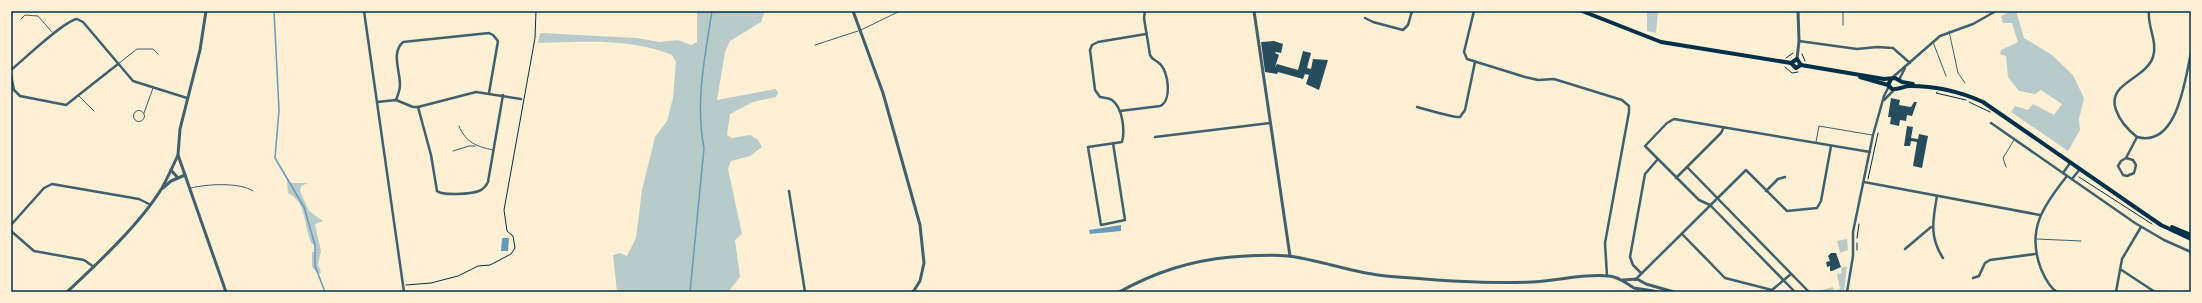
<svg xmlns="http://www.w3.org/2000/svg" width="2202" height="303" viewBox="0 0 2202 303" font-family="'Sofia Sans Condensed',sans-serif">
<rect width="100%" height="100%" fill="#fdf0d5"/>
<g fill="#b9caca">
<path d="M697 11H765L761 22 730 41 725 52 717 100 776 89 778 93 776 97 753 102 730 114 727 135 732 138 750 135 758 140 762 147 750 156 731 161 728 169 742 234 735 240 740 277 728 292H617L613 255 620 253 627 256 636 238 642 190 655 137 667 121 673 98 676 62 672 55C630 38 583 42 538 43L540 33 637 38 659 42 678 40 691 45 697 42Z"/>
<polygon points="1647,11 1658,11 1656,33 1647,31"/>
<polygon points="2011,11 2016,11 2024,38 2052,55 2073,75 2084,98 2079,119 2080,130 2068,151 2011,112 2015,106 2028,110 2033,104 2054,115 2062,104 2041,90 2035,94 2019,91 2008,77 2006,56 2000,54 2001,50 2018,42 2012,23 2003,23 2001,16"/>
<path d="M287 180 292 183H308L301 186 300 191 309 211 323 221 315 224 321 251 318 264 321 273 318 274 312 267V252H315V245L312 244C303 227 308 203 288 193Z"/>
<polygon points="1847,239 1848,250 1840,253 1837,241"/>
<polygon points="1847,266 1844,292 1818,291 1833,287 1834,291 1840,289 1837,274 1842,273 1841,268"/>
</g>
<g fill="#669bbc">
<polygon points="1121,225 1121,231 1090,234 1089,230"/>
<polygon points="502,238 509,238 508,251 501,251"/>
</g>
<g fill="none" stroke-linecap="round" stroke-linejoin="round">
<g stroke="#669bbc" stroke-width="1.5">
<polyline points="274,11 279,110 275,158 304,207 315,245 315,266 325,292"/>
<path d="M690 292 704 148C695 101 705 57 712 11"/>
</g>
</g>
<g fill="#264d5e">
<polygon points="1274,41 1283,44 1281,53 1276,52 1275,53 1279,55 1275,67 1277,64 1298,70 1303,51 1311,53 1307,68 1311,69 1313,59 1328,60 1319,90 1306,84 1309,75 1305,74 1303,79 1278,72 1277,74 1265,72 1261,42"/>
<polygon points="1891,98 1900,100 1899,105 1911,107 1914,102 1917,102 1912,116 1907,115 1906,121 1900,120 1899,126 1890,124 1891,117 1888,117"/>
<polygon points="1907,126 1913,127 1911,138 1918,139 1919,134 1928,136 1922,168 1913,166 1917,142 1911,141 1910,146 1904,146"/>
<polygon points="1831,253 1836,253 1841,267 1832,271 1830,271 1830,266 1827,267 1826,262 1830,261 1828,256"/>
</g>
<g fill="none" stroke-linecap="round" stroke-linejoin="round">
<g stroke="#003049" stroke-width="1">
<polyline points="1802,54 1805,61"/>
<polyline points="1786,58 1793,53"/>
<polyline points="1785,67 1792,73 1798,72"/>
<polyline points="1937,92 1936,93 1966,100"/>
<polyline points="1969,102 1990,112"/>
<polyline points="2079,177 2152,224"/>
<polyline points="1868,179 1878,133"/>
<polyline points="1857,238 1859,224"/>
<polyline points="1857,250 1857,243"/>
<polyline points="406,285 431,283 458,276 478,266 490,265 511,254 515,248 513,236 507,231 504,210 535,38 536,11"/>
</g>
<g stroke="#3f606c" stroke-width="1">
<polyline points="1843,11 1843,25"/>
<polyline points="21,19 25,15 38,16 52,32"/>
<polyline points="861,30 900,11"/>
<polyline points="1949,31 1958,73 1965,83"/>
<polyline points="1933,42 1946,76"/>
<polyline points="815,45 858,31"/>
<polyline points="118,64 137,49 153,49 158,54"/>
<polyline points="79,96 94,111"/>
<circle cx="139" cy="116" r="5.5"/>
<polyline points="144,113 153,88"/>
<path d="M459 126C466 143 476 146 493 150"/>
<polyline points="1816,142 1819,126 1872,135"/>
<polyline points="453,151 469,146 475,146"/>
<polyline points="2006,167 2003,158 2014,140"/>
<path d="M191 188C206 184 240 182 253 191"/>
<polyline points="2037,239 2081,241"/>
</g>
<g stroke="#3f606c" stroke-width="2.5">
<polyline points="364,11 404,292"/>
<polyline points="1474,11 1464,52 1467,59 1525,77 1538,80 1554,79 1622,100 1629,106 1629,112 1605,243 1607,276"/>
<polyline points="1365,18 1373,22 1403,30 1408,25 1412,11"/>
<polyline points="1799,41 1857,49 1877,47 1893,48 1910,63"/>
<path d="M11 70C23 60 65 20 77 19L83 22 133 81 187 98"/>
<polyline points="11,75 14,90 20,96 66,105 118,64"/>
<polyline points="1893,77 1940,36 1973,24 1996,11"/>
<polyline points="1899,80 1905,68"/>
<path d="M396 100C398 95 400 90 400 85 400 70 391 53 403 42L489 33 493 35 498 41 489 93"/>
<polyline points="1884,100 1894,90"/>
<polyline points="377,102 396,100 413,107 418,107 476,92 521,99"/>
<path d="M418 107 431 155 437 191C443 196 471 194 479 191 484 189 486 186 488 182L503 95"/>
<path d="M1417 107C1424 109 1457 118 1460 117L1465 110 1475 62"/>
<path d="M1120 111 1160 106C1172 101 1169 71 1159 63 1156 60 1152 60 1150 55L1144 18 1145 11"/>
<polyline points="1991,123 2135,223 2164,240 2191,252"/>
<polyline points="1155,137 1270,123"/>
<path d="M2137 137C2178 148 2185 78 2191 53"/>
<path d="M1113 143 1125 220 1101 225 1088 147 1122 142C1125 131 1123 108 1112 100 1109 98 1104 98 1100 97L1095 90 1090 50 1092 45 1098 42 1146 34"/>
<path d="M2126 158 2133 160 2136 165 2134 173 2127 176 2123 175 2118 166 2121 161 2126 158 2137 137C2128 130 2120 121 2116 110 2106 83 2145 80 2153 57 2158 42 2147 26 2149 11"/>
<polyline points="1687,167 1809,292"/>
<polyline points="2063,173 2070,163"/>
<polyline points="1676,178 1721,133 1724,127"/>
<polyline points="2072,179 2080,169"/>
<polyline points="1864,182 2040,215"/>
<polyline points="789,191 805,292"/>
<polyline points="1766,191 1778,179 1785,177"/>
<path d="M1937 196C1933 219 1929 237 1943 258"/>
<polyline points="11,225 44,188 52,184 139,199 149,204"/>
<polyline points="11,231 34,251 84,260 94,267"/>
<polyline points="1682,234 1725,278 1772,290 1791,274"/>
<polyline points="1905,249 1931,227"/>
<polyline points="2120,269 2155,292"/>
<polyline points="1641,273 1633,265 1630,257 1645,174 1658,159"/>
<polyline points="1973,278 1979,276 1985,263 1990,260 2035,254"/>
<polyline points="1635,280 1746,170 1787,211 1817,208 1821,201 1831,146"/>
<polyline points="1795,292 1710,205 1699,200 1645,146 1667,123 1674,119 1870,152"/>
<polyline points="1847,292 1853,256 1853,232 1873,135 1884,96 1889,86"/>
<path d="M2057 292C2050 288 2044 276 2041 269 2026 230 2043 206 2067 176"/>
<polyline points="2116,292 2122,259 2141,227"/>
<polyline points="2155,292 2164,292"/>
</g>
<g stroke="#3f606c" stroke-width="3">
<polyline points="206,11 200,50 180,129 178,155 226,292"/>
<polyline points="853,11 883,93 920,225 924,263 920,281 913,292"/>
<polyline points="1254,11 1290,256"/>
<polyline points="1797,59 1799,41 1798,11"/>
<polyline points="171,170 178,178"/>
<polyline points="163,188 171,181 185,175"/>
<polyline points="1623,280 1637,279 1646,284 1674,292"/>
<path d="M67 292C98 263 140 224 162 188 168 177 173 166 178 155"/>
<path d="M1119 292C1156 272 1189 261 1231 257 1250 256 1269 254 1288 256 1321 260 1353 273 1386 276 1434 280 1483 284 1531 282 1558 281 1583 273 1609 276 1620 277 1625 283 1634 288 1637 289 1652 290 1657 292"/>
</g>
<g stroke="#003049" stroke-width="4">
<polyline points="1582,11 1661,42 1791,63"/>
<polyline points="1791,63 1797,59 1801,65"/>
<polyline points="1791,63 1796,68 1801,65"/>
<polyline points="1801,65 1884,79 1895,78 1902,82 1913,84"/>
<polyline points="1860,77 1888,85"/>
<path d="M1891 79 1888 85 1892 89C1898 90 1904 86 1910 86 1935 86 1961 92 1983 102L2142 212 2161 225 2191 239"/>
<polyline points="2172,227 2191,235"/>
</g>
</g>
<rect width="2202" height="303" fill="none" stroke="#fdf0d5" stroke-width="24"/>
<rect x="12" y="12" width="2178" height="279" fill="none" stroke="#003049" stroke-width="1.5"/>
</svg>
